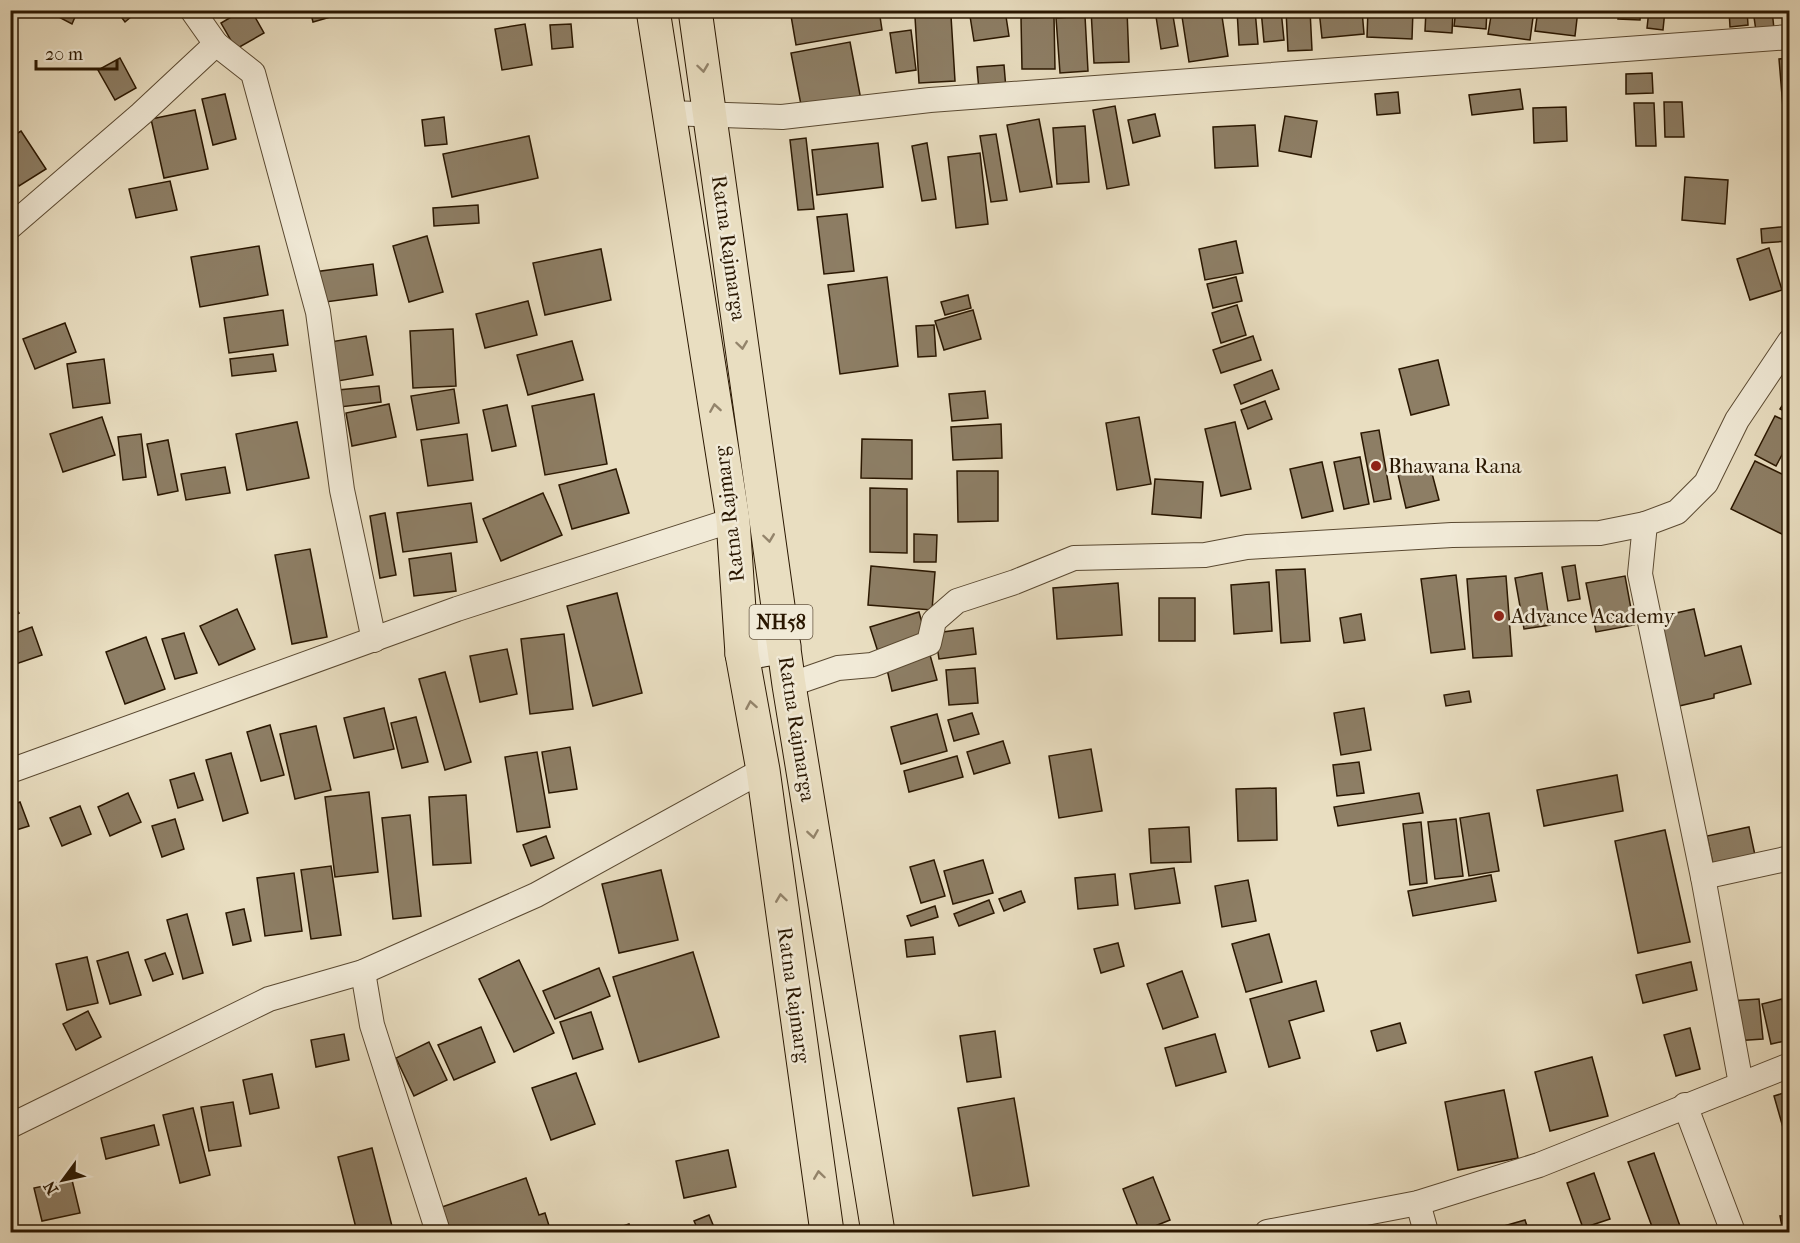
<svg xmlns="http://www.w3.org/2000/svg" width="1800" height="1243" viewBox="0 0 1800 1243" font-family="'IM FELL French Canon',serif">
<rect width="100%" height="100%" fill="#e9dec1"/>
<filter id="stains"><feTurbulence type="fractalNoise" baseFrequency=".00333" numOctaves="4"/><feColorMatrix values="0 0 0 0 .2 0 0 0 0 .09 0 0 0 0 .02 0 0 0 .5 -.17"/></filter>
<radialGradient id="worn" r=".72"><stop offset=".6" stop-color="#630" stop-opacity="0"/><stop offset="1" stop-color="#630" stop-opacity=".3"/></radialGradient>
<g fill="#8d7e65" stroke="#2a1701" stroke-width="1.5">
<polygon points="52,10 78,10 72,24 51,13"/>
<polygon points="116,10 139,10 125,22"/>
<polygon points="243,10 251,10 264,33 236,49 221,23"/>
<polygon points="310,10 340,10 341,14 313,22"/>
<polygon points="529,10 549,10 530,15"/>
<polygon points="790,10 879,10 882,30 796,45"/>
<polygon points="969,10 1005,10 1009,36 974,41"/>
<polygon points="1091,10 1127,10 1129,62 1094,63"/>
<polygon points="1155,10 1172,10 1178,46 1161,49"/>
<polygon points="1181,10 1221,10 1228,56 1189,62"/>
<polygon points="1237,10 1255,10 1258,44 1239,45"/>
<polygon points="1261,10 1281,10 1284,40 1264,42"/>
<polygon points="1286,10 1310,10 1312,50 1288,51"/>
<polygon points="1319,10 1362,10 1364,34 1322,38"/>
<polygon points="1368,10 1413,10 1412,39 1367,37"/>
<polygon points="1426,10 1453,10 1452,33 1425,31"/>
<polygon points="1456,10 1487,10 1486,29 1454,26"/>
<polygon points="1492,10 1534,10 1530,40 1488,34"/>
<polygon points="1538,10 1578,10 1575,36 1535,31"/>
<polygon points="1619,10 1641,10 1640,20 1618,19"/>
<polygon points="1649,10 1665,10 1663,30 1647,28"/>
<polygon points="1729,10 1747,10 1748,25 1730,27"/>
<polygon points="1753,10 1772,10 1774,29 1756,31"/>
<polygon points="951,16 955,81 919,83 915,17"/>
<polygon points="1085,16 1088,71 1060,73 1056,18"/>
<polygon points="1054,17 1055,69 1022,69 1021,18"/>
<polygon points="525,24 532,65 502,70 495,29"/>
<polygon points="571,24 573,47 552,49 550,25"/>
<polygon points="911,30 916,70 896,73 890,33"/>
<polygon points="850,42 861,100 802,110 791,53"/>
<polygon points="120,58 136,88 115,100 98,70"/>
<polygon points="1790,58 1790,132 1785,132 1779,59"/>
<polygon points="1004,65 1006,89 979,91 977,67"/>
<polygon points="1652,73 1653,93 1626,94 1626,74"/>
<polygon points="1520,89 1523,109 1472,115 1469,95"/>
<polygon points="1398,92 1400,113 1377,115 1375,94"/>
<polygon points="225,94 236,139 213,145 202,99"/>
<polygon points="1664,102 1682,102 1684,137 1665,137"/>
<polygon points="1634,103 1654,103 1656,146 1636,146"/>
<polygon points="1115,106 1129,185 1107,189 1093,110"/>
<polygon points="1566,107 1567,141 1534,143 1533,108"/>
<polygon points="195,110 208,169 164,178 151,119"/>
<polygon points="1155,114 1160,136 1133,143 1128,120"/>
<polygon points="1285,116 1317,121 1311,157 1279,151"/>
<polygon points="444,117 447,144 425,146 422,120"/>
<polygon points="1039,119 1052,187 1020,192 1007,125"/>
<polygon points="1255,125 1258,166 1215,168 1213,127"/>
<polygon points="1085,126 1089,182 1057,184 1053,128"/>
<polygon points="21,131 46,169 19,186 10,173 10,138"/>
<polygon points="996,134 1007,200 991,202 980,136"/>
<polygon points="529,136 538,178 452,197 443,154"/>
<polygon points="806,138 814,209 798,210 790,140"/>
<polygon points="878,143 883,187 817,195 812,150"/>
<polygon points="927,143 936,199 922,201 912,146"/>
<polygon points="980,153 988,224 956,228 948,157"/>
<polygon points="1685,177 1728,180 1725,224 1682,220"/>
<polygon points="170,181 177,210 136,218 129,189"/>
<polygon points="478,205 479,223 434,226 433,208"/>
<polygon points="847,214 854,271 824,274 817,217"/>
<polygon points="1790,226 1790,241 1762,243 1761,229"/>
<polygon points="427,236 443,292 409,302 393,246"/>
<polygon points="1236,241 1243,273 1205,280 1199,249"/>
<polygon points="259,246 268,295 200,307 191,257"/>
<polygon points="1769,248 1782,290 1750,300 1737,259"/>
<polygon points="601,249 611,300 545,315 533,263"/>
<polygon points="373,264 377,295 318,303 314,272"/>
<polygon points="887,277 898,366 840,374 828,285"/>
<polygon points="1236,277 1242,301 1213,308 1207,284"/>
<polygon points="968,295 971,308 945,315 941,302"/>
<polygon points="528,301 537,335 485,348 476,314"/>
<polygon points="1237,305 1246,335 1221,343 1212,313"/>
<polygon points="283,310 288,345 229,353 224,318"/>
<polygon points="973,310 981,339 944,350 935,321"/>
<polygon points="65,323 76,352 35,369 23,339"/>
<polygon points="934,325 936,356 918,357 916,326"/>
<polygon points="453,329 456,386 413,388 410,331"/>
<polygon points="366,336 373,375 338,381 330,342"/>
<polygon points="1253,336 1261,360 1221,373 1213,350"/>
<polygon points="572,341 583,380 528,395 517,355"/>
<polygon points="273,354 276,371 232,376 230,359"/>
<polygon points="104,359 110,403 73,408 67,364"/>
<polygon points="1438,360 1449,405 1411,415 1399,369"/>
<polygon points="1272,370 1279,389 1241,404 1234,385"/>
<polygon points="379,386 381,402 340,407 338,390"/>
<polygon points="454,389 459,423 417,430 411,396"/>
<polygon points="985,391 988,418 952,421 949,394"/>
<polygon points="594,394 607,464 545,475 532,406"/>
<polygon points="1790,394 1790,414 1780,409"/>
<polygon points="1265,401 1272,419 1248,429 1241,410"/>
<polygon points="389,404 396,437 352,446 346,413"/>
<polygon points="507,405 516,446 492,451 483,410"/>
<polygon points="1775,416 1790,423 1790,440 1776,466 1755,455"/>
<polygon points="102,417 115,455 63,472 50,434"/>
<polygon points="1139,417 1151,484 1117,490 1106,423"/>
<polygon points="297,422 309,478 247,490 236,434"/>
<polygon points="1235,422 1251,489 1221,496 1205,429"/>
<polygon points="1001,424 1002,458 953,460 951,427"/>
<polygon points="1379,430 1391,499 1374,502 1361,433"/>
<polygon points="141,434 146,477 123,480 118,437"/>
<polygon points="467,434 473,480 428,486 421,440"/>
<polygon points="862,439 912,440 912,479 861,478"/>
<polygon points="168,440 178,491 158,495 147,444"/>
<polygon points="1360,457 1369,504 1344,509 1334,462"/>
<polygon points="1755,461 1790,478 1790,538 1731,509"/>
<polygon points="1322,462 1333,511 1302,518 1290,469"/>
<polygon points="1429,462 1439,500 1406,508 1397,470"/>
<polygon points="225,467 230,493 186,500 181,474"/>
<polygon points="616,469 629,513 572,529 559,485"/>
<polygon points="957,471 998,471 998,521 958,522"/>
<polygon points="1155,479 1203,482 1201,518 1152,514"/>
<polygon points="870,488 907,489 907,553 870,552"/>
<polygon points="543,493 562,535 501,561 483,519"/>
<polygon points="471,503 477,542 403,552 397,513"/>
<polygon points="385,513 396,575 380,578 370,516"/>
<polygon points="914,534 937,535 936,562 914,562"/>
<polygon points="310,549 327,637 292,644 275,555"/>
<polygon points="451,553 456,591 414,596 409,559"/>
<polygon points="1575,565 1580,599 1568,601 1562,567"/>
<polygon points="871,566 935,572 932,610 868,605"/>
<polygon points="1305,569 1310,641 1281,643 1276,570"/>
<polygon points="1542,573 1550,625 1524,629 1515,578"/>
<polygon points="1456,575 1465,649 1431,653 1421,579"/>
<polygon points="1506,576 1512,656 1473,658 1467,579"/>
<polygon points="1625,576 1634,625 1596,632 1586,583"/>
<polygon points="1269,582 1272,631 1234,634 1231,585"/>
<polygon points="1118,583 1122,635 1057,639 1053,588"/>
<polygon points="617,593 642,693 593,706 567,606"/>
<rect x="1159" y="598" width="36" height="43"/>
<polygon points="10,601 19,613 10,619"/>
<polygon points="237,609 255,649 219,665 200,626"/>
<polygon points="1694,609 1705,656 1741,646 1751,684 1714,694 1714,698 1679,706 1658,617"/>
<polygon points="919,612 927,640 879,655 870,627"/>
<polygon points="1361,614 1365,640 1344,643 1340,618"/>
<polygon points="32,627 42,655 10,666 10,635"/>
<polygon points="973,628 976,654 939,659 935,633"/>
<polygon points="184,633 197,673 175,679 162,639"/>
<polygon points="564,634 573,709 530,714 521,639"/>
<polygon points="146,637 165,689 125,704 106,652"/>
<polygon points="507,649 517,694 480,702 470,656"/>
<polygon points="930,655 937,680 892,691 886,665"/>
<polygon points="975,668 978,703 949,705 946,670"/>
<polygon points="445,672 471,762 445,770 419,679"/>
<polygon points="1469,691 1471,702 1446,706 1444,695"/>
<polygon points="384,708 394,749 354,758 344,718"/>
<polygon points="1364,708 1371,750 1341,755 1334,713"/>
<polygon points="972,713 979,734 954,741 948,720"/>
<polygon points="937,714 947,751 901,764 891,727"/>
<polygon points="416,717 428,762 402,768 391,723"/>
<polygon points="270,725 284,775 261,781 247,732"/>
<polygon points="316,726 331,790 295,799 280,734"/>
<polygon points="1003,741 1010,763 974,774 967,752"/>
<polygon points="570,747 577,789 549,793 542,752"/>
<polygon points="1091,749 1102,811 1059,818 1049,756"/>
<polygon points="537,752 550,827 517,832 505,757"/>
<polygon points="231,753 248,813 223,821 206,760"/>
<polygon points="957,756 963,777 909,792 904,771"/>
<polygon points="1359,762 1364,793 1337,796 1333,765"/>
<polygon points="194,773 203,800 178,808 170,780"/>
<polygon points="1617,775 1623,811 1544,826 1537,790"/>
<polygon points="1276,788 1277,840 1238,841 1236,789"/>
<polygon points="369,792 378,872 335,877 325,797"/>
<polygon points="128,793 141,822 110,836 98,807"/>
<polygon points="1419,793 1423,813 1338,826 1334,807"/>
<polygon points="466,795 471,863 433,865 429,797"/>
<polygon points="20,802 29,826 10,832 10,806"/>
<polygon points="80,806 91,834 62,846 50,818"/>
<polygon points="1489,813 1499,871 1469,876 1460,818"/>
<polygon points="410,815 421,916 393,919 382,818"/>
<polygon points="175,819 184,849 162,857 152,826"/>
<polygon points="1456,819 1463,876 1435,879 1428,822"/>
<polygon points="1421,822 1427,883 1410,885 1403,824"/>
<polygon points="1189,827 1191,862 1151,863 1149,829"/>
<polygon points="1749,827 1756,860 1714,869 1707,836"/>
<polygon points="1665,830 1690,942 1638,953 1615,841"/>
<polygon points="546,836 554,858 531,866 523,845"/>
<polygon points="934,860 945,896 921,903 910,867"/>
<polygon points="983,860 993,893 953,904 944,871"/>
<polygon points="331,866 341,935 311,939 301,870"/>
<polygon points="1174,868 1180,903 1135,909 1130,874"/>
<polygon points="661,870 678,940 619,953 602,884"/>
<polygon points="294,873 302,931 265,936 257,878"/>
<polygon points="1115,874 1118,905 1078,909 1075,878"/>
<polygon points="1491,875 1496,901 1413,916 1408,891"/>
<polygon points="1248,880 1256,921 1222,927 1215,886"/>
<polygon points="1021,891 1025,902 1004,911 999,899"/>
<polygon points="989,900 994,913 959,926 954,914"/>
<polygon points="935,906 938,917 911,926 907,916"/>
<polygon points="244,909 251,941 233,945 226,913"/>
<polygon points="187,914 203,973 183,979 167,920"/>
<polygon points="1269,934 1282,982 1246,992 1232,944"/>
<polygon points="933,937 935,954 907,957 905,940"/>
<polygon points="1118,943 1124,966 1101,973 1094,949"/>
<polygon points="128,952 141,995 110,1004 97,961"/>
<polygon points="693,952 719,1037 639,1062 613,977"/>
<polygon points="165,953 173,974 153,981 145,960"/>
<polygon points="87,957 98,1003 67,1010 56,964"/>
<polygon points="519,960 554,1033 514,1052 479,979"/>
<polygon points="1691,962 1697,990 1643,1003 1636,975"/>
<polygon points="599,968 610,996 555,1019 543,991"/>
<polygon points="1182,971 1198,1017 1163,1029 1147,984"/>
<polygon points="1316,981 1324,1011 1289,1021 1300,1058 1269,1067 1250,999"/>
<polygon points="1759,999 1763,1039 1734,1041 1730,1001"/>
<polygon points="1782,999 1790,1040 1771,1044 1762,1004"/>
<polygon points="88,1011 101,1037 76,1050 63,1024"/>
<polygon points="591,1012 603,1049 573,1059 560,1022"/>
<polygon points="1400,1023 1406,1043 1377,1051 1371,1031"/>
<polygon points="481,1027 495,1062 454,1080 438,1045"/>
<polygon points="1690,1028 1700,1069 1676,1076 1664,1035"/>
<polygon points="995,1031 1001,1077 967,1082 960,1036"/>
<polygon points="344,1034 349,1060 316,1067 311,1040"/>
<polygon points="1215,1034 1226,1072 1176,1086 1165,1048"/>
<polygon points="429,1042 447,1080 414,1096 396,1058"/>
<polygon points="1592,1057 1608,1116 1550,1131 1535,1072"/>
<polygon points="576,1073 595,1124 551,1140 532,1088"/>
<polygon points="272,1074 279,1108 250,1114 243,1080"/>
<polygon points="1504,1090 1518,1158 1458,1170 1445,1102"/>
<polygon points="1790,1091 1790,1152 1774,1096"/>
<polygon points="1014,1098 1029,1186 973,1196 958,1108"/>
<polygon points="233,1102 241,1146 209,1151 201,1107"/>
<polygon points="193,1108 210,1175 180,1183 163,1115"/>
<polygon points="154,1125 159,1145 106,1159 101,1138"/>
<polygon points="372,1148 393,1230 357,1232 338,1157"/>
<polygon points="728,1150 736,1187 684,1198 676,1161"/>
<polygon points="1654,1153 1681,1229 1670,1232 1654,1232 1628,1162"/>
<polygon points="1594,1173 1610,1219 1583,1228 1567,1183"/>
<polygon points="1153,1177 1170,1220 1140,1232 1123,1189"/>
<polygon points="526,1178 539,1215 545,1213 551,1232 451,1232 442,1207"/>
<polygon points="72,1180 80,1213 42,1221 34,1188"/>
<polygon points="709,1215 716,1232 699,1232 694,1221"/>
<polygon points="1790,1215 1790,1232 1783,1232 1780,1216"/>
<polygon points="1525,1220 1529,1232 1483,1232"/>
<polygon points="629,1224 632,1232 606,1232"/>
</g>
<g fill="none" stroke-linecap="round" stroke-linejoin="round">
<g stroke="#5a4931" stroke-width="26">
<g id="minor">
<polyline points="216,44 253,73 318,312 342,490 374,640"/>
<polyline points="668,113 782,117 930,100 1790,37"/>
<polyline points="10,227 141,114 216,44 192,10"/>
<polyline points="789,685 838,668 872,665 929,643 934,621 957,601 1015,582 1074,558 1205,555 1247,547 1452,535 1600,533 1645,524"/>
<polyline points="10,771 457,609 733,520"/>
<polyline points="1703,877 1790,858"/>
<polyline points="363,972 372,1025 438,1232"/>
<polyline points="1741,1084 1703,877 1640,574 1645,524 1677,512 1706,483 1737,420 1790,341"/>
<polyline points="1685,1105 1733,1232"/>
<polyline points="10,1126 269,999 363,972 536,895 763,770"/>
<polyline points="1418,1203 1426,1232"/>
<polyline points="1267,1232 1418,1203 1539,1165 1790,1065"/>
</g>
</g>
<g stroke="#2a1701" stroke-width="35">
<polyline id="secondary" points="742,654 784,646"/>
</g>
<g stroke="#2a1701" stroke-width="35">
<g id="primary">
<polyline points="653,10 733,520 742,654 763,770 827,1232"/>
<polyline points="695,10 789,685 878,1232"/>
</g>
</g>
<use href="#minor" stroke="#f1ead7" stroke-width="24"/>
<use href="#secondary" stroke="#f1ead7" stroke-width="33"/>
<use href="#primary" stroke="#e9dec1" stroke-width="33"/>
</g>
<defs><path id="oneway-chevron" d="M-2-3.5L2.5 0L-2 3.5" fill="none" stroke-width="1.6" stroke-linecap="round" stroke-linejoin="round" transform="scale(1.5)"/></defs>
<g stroke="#93846b">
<use href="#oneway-chevron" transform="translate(703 68) rotate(82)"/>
<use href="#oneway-chevron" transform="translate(742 345) rotate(82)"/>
<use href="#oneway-chevron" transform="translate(715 408) rotate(-99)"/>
<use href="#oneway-chevron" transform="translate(769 538) rotate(82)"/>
<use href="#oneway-chevron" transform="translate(751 705) rotate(-100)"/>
<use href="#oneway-chevron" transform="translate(813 834) rotate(81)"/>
<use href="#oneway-chevron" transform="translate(781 898) rotate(-98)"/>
<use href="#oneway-chevron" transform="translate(819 1175) rotate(-98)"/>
</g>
<g fill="#8f2418" stroke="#f1ead7" stroke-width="2">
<circle cx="1376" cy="466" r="6"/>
<circle cx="1499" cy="616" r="6"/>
</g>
<g text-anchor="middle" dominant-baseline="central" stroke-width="5" stroke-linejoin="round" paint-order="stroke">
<rect fill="#f1ead7" stroke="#665641" stroke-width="1.5" x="749.5" y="605" width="63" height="34" rx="4.5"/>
<g font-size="20" font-weight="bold" fill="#2a1701">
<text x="781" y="622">NH58</text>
</g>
<g font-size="21" fill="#2a1701" stroke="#f1ead7">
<text transform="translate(729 248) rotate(82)">Ratna Rajmarga</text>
<text transform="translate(729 514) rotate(-97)">Ratna Rajmarg</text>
<text transform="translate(797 729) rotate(81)">Ratna Rajmarga</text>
<text transform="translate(794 995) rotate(82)">Ratna Rajmarg</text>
</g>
<g font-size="21" fill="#2a1701" stroke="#f1ead7" text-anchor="start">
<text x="1388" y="466">Bhawana Rana</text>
<text x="1511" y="616">Advance Academy</text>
</g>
</g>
<rect width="1800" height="1243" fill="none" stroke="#e9dec1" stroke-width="36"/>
<rect x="12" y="12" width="1776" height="1219" fill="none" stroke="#2a1701" stroke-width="3"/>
<rect x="18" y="18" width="1764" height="1207" fill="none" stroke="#2a1701" stroke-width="1.5"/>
<g transform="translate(63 1180) rotate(237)" stroke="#f1ead7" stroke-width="4.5" paint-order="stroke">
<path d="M0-4.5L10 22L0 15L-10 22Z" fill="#2a1701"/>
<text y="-9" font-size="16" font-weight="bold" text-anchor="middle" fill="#2a1701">N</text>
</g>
<path d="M36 60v9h81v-9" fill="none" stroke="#2a1701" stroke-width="3"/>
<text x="45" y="60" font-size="18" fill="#2a1701" stroke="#f1ead7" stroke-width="4.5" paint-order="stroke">20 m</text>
<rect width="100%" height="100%" filter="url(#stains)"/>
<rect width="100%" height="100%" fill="url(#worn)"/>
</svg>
